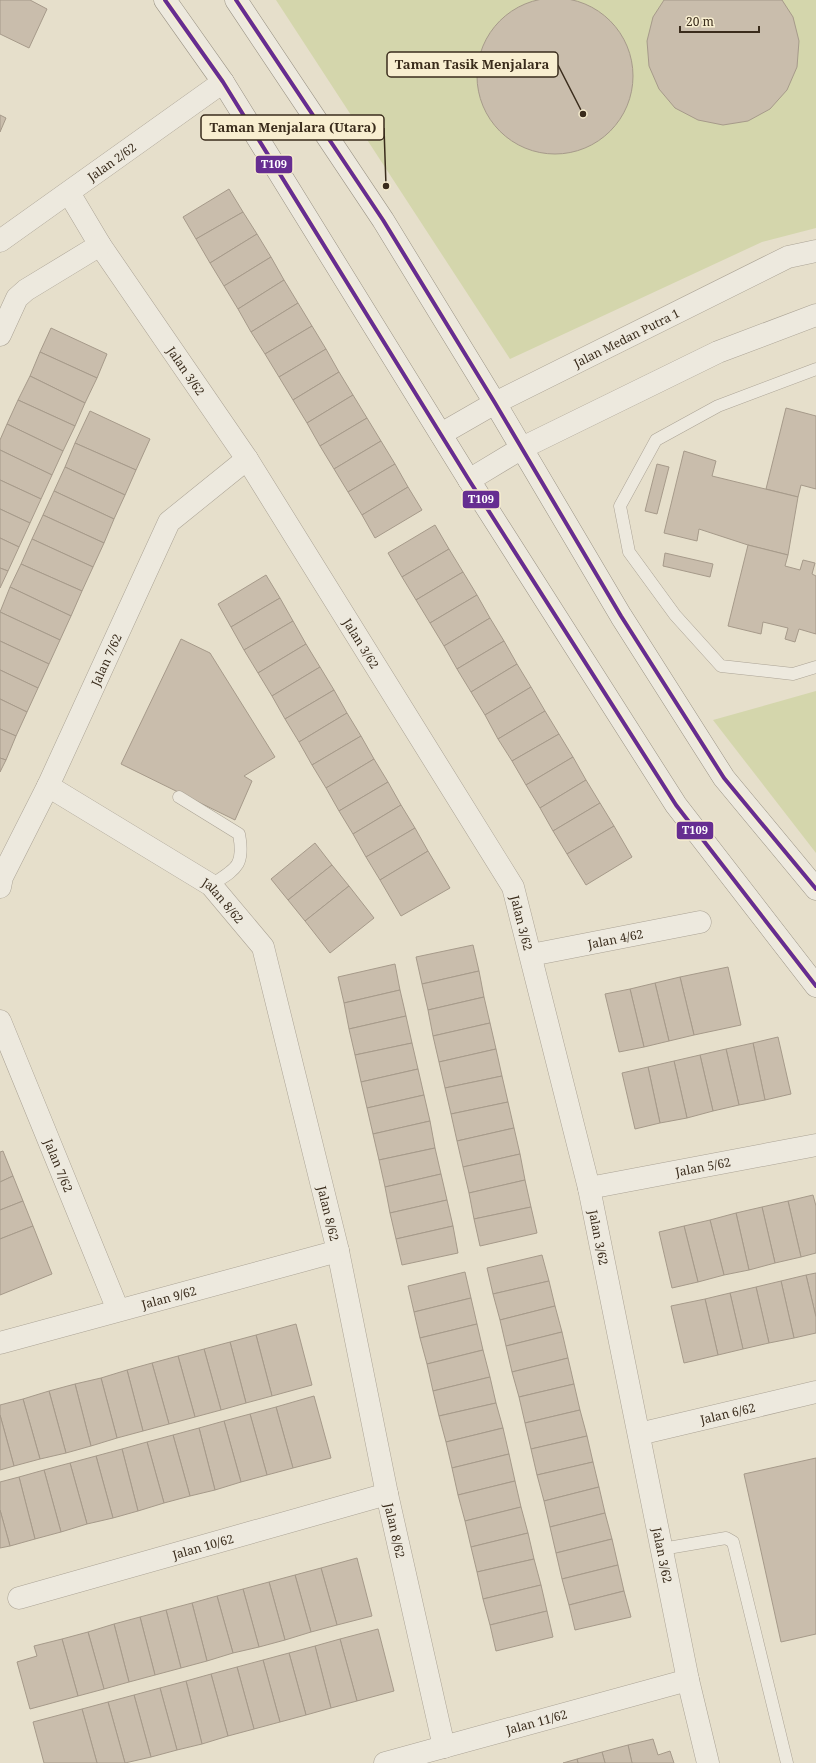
<svg xmlns="http://www.w3.org/2000/svg" width="816" height="1763" viewBox="0 0 816 1763" font-family="'Noto Serif',serif">
<rect width="100%" height="100%" fill="#e6dfcb"/>
<g fill="#d4d6ac">
<polygon points="276,0 816,0 816,228 762,242 510,359"/>
<polygon points="816,691 816,853 713,720"/>
</g>
<g fill="#c9bdac" stroke="#a69a8a">
<circle cx="555" cy="76" r="78"/>
<polygon points="0,0 30,0 47,9 29,48 0,34"/>
<polygon points="664,0 782,0 793,17 799,41 797,67 787,90 770,109 748,121 723,125 698,120 675,108 659,89 649,66 647,41 653,17"/>
<polygon points="0,115 6,118 0,132"/>
<polygon points="229,189 243,212 196,239 183,217"/>
<polygon points="243,212 257,234 210,263 196,239"/>
<polygon points="257,234 271,257 224,286 210,263"/>
<polygon points="271,257 284,280 238,309 224,286"/>
<polygon points="284,280 298,303 251,332 238,309"/>
<polygon points="298,303 312,326 265,354 251,332"/>
<polygon points="312,326 326,349 279,377 265,354"/>
<polygon points="51,328 107,354 97,378 40,352"/>
<polygon points="326,349 339,372 293,400 279,377"/>
<polygon points="40,352 97,378 85,403 30,376"/>
<polygon points="339,372 353,395 307,423 293,400"/>
<polygon points="30,376 85,403 75,426 18,400"/>
<polygon points="353,395 367,418 320,446 307,423"/>
<polygon points="18,400 75,426 63,451 7,424"/>
<polygon points="786,408 816,416 816,489 801,485 798,497 766,489"/>
<polygon points="90,411 150,439 136,470 75,443"/>
<polygon points="367,418 381,441 334,469 320,446"/>
<polygon points="7,424 63,451 52,475 0,450 0,440"/>
<polygon points="381,441 395,464 348,492 334,469"/>
<polygon points="75,443 136,470 125,495 65,467"/>
<polygon points="0,450 52,475 41,499 0,480"/>
<polygon points="684,451 716,461 712,476 798,497 788,555 748,545 699,529 697,541 664,533"/>
<polygon points="395,464 408,487 362,515 348,492"/>
<polygon points="657,464 669,467 657,514 645,511"/>
<polygon points="65,467 125,495 114,519 54,491"/>
<polygon points="0,480 41,499 30,523 0,509"/>
<polygon points="408,487 422,510 375,538 362,515"/>
<polygon points="54,491 114,519 104,543 43,515"/>
<polygon points="0,509 30,523 19,547 0,538"/>
<polygon points="43,515 104,543 93,567 32,539"/>
<polygon points="435,525 449,549 402,577 388,553"/>
<polygon points="0,538 19,547 8,571 0,568"/>
<polygon points="32,539 93,567 82,591 21,564"/>
<polygon points="748,545 788,555 785,566 800,570 803,560 815,563 812,574 816,576 816,634 799,629 795,642 785,639 788,628 763,622 761,634 728,626"/>
<polygon points="449,549 463,572 416,600 402,577"/>
<polygon points="665,553 713,564 710,577 663,566"/>
<polygon points="21,564 82,591 71,616 10,587"/>
<polygon points="0,568 8,571 0,588"/>
<polygon points="463,572 477,595 430,623 416,600"/>
<polygon points="266,575 280,598 231,627 218,604"/>
<polygon points="10,587 71,616 60,640 0,612"/>
<polygon points="477,595 490,618 444,646 430,623"/>
<polygon points="280,598 293,621 244,650 231,627"/>
<polygon points="0,612 60,640 49,664 0,641"/>
<polygon points="490,618 504,641 457,669 444,646"/>
<polygon points="293,621 306,644 258,673 244,650"/>
<polygon points="181,639 210,653 275,757 244,776 252,781 235,820 121,764"/>
<polygon points="0,641 49,664 38,688 0,670"/>
<polygon points="504,641 517,664 471,692 457,669"/>
<polygon points="306,644 320,667 272,696 258,673"/>
<polygon points="517,664 531,687 485,715 471,692"/>
<polygon points="320,667 334,690 285,719 272,696"/>
<polygon points="0,670 38,688 27,712 0,699"/>
<polygon points="531,687 545,711 498,739 485,715"/>
<polygon points="334,690 347,713 299,742 285,719"/>
<polygon points="0,699 27,712 16,736 0,729"/>
<polygon points="545,711 559,734 512,761 498,739"/>
<polygon points="347,713 361,736 312,765 299,742"/>
<polygon points="0,729 16,736 6,760 0,758"/>
<polygon points="559,734 573,757 526,785 512,761"/>
<polygon points="361,736 374,759 326,788 312,765"/>
<polygon points="573,757 586,780 540,808 526,785"/>
<polygon points="0,758 6,760 0,772"/>
<polygon points="374,759 388,782 339,811 326,788"/>
<polygon points="586,780 600,803 553,831 540,808"/>
<polygon points="388,782 401,805 353,834 339,811"/>
<polygon points="600,803 614,826 567,854 553,831"/>
<polygon points="401,805 415,828 366,857 353,834"/>
<polygon points="614,826 632,857 586,885 567,854"/>
<polygon points="415,828 428,851 380,880 366,857"/>
<polygon points="315,843 332,865 288,900 271,879"/>
<polygon points="428,851 450,888 401,916 380,880"/>
<polygon points="332,865 349,886 305,921 288,900"/>
<polygon points="349,886 374,918 330,953 305,921"/>
<polygon points="473,945 479,971 422,984 416,957"/>
<polygon points="395,964 400,990 344,1003 338,977"/>
<polygon points="728,967 741,1025 694,1035 680,977"/>
<polygon points="479,971 484,997 428,1010 422,984"/>
<polygon points="680,977 694,1035 669,1041 655,983"/>
<polygon points="655,983 669,1041 644,1047 630,989"/>
<polygon points="630,989 644,1047 619,1052 605,994"/>
<polygon points="400,990 406,1016 349,1029 344,1003"/>
<polygon points="484,997 490,1023 433,1036 428,1010"/>
<polygon points="406,1016 412,1043 355,1055 349,1029"/>
<polygon points="490,1023 496,1049 439,1062 433,1036"/>
<polygon points="778,1037 791,1094 765,1100 753,1043"/>
<polygon points="412,1043 418,1069 361,1082 355,1055"/>
<polygon points="753,1043 765,1100 739,1105 726,1049"/>
<polygon points="496,1049 502,1076 445,1088 439,1062"/>
<polygon points="726,1049 739,1105 713,1111 700,1055"/>
<polygon points="700,1055 713,1111 687,1118 674,1061"/>
<polygon points="674,1061 687,1118 660,1123 648,1067"/>
<polygon points="648,1067 660,1123 635,1129 622,1073"/>
<polygon points="418,1069 424,1095 367,1108 361,1082"/>
<polygon points="502,1076 508,1102 451,1114 445,1088"/>
<polygon points="424,1095 430,1121 373,1134 367,1108"/>
<polygon points="508,1102 514,1128 457,1141 451,1114"/>
<polygon points="430,1121 435,1148 379,1160 373,1134"/>
<polygon points="514,1128 520,1154 463,1167 457,1141"/>
<polygon points="435,1148 441,1174 385,1187 379,1160"/>
<polygon points="3,1151 13,1176 0,1182 0,1152"/>
<polygon points="520,1154 525,1180 469,1193 463,1167"/>
<polygon points="441,1174 447,1200 390,1213 385,1187"/>
<polygon points="13,1176 23,1201 0,1210 0,1182"/>
<polygon points="525,1180 531,1207 474,1219 469,1193"/>
<polygon points="813,1195 816,1206 816,1253 801,1257 788,1201"/>
<polygon points="447,1200 453,1226 396,1239 390,1213"/>
<polygon points="23,1201 33,1226 0,1239 0,1210"/>
<polygon points="788,1201 801,1257 775,1263 762,1207"/>
<polygon points="531,1207 537,1233 480,1246 474,1219"/>
<polygon points="762,1207 775,1263 749,1270 736,1213"/>
<polygon points="736,1213 749,1270 724,1275 710,1220"/>
<polygon points="710,1220 724,1275 698,1282 684,1226"/>
<polygon points="33,1226 52,1274 0,1295 0,1239"/>
<polygon points="453,1226 458,1253 402,1265 396,1239"/>
<polygon points="684,1226 698,1282 672,1288 659,1232"/>
<polygon points="542,1255 549,1281 493,1294 487,1268"/>
<polygon points="465,1272 471,1298 414,1312 408,1286"/>
<polygon points="816,1273 816,1317 806,1275"/>
<polygon points="806,1275 816,1317 816,1333 794,1338 781,1281"/>
<polygon points="549,1281 555,1306 500,1320 493,1294"/>
<polygon points="781,1281 794,1338 769,1343 756,1287"/>
<polygon points="756,1287 769,1343 743,1349 730,1293"/>
<polygon points="730,1293 743,1349 718,1355 705,1299"/>
<polygon points="471,1298 477,1324 420,1338 414,1312"/>
<polygon points="705,1299 718,1355 684,1363 671,1306"/>
<polygon points="555,1306 562,1332 506,1346 500,1320"/>
<polygon points="296,1324 312,1385 272,1396 256,1335"/>
<polygon points="477,1324 483,1350 427,1364 420,1338"/>
<polygon points="562,1332 568,1358 512,1372 506,1346"/>
<polygon points="256,1335 272,1396 246,1403 230,1342"/>
<polygon points="230,1342 246,1403 221,1410 204,1349"/>
<polygon points="204,1349 221,1410 195,1417 178,1356"/>
<polygon points="483,1350 490,1377 433,1391 427,1364"/>
<polygon points="178,1356 195,1417 169,1424 152,1363"/>
<polygon points="568,1358 574,1384 519,1397 512,1372"/>
<polygon points="152,1363 169,1424 143,1431 127,1370"/>
<polygon points="127,1370 143,1431 117,1438 101,1378"/>
<polygon points="490,1377 496,1403 439,1416 433,1391"/>
<polygon points="101,1378 117,1438 91,1446 75,1384"/>
<polygon points="75,1384 91,1446 66,1453 49,1391"/>
<polygon points="574,1384 580,1410 525,1423 519,1397"/>
<polygon points="49,1391 66,1453 40,1459 23,1399"/>
<polygon points="314,1396 331,1458 293,1468 276,1407"/>
<polygon points="23,1399 40,1459 14,1466 0,1415 0,1405"/>
<polygon points="496,1403 503,1428 446,1442 439,1416"/>
<polygon points="276,1407 293,1468 267,1475 250,1414"/>
<polygon points="580,1410 587,1436 531,1449 525,1423"/>
<polygon points="250,1414 267,1475 241,1482 224,1421"/>
<polygon points="0,1415 14,1466 0,1470"/>
<polygon points="224,1421 241,1482 215,1490 199,1428"/>
<polygon points="199,1428 215,1490 190,1496 173,1435"/>
<polygon points="503,1428 509,1454 452,1468 446,1442"/>
<polygon points="173,1435 190,1496 164,1503 147,1442"/>
<polygon points="587,1436 593,1462 537,1475 531,1449"/>
<polygon points="147,1442 164,1503 138,1511 122,1449"/>
<polygon points="122,1449 138,1511 113,1518 96,1456"/>
<polygon points="509,1454 515,1481 458,1495 452,1468"/>
<polygon points="96,1456 113,1518 87,1524 70,1463"/>
<polygon points="816,1458 816,1634 781,1642 744,1474"/>
<polygon points="593,1462 599,1487 544,1501 537,1475"/>
<polygon points="70,1463 87,1524 61,1532 44,1470"/>
<polygon points="44,1470 61,1532 35,1539 19,1477"/>
<polygon points="19,1477 35,1539 10,1546 0,1510 0,1482"/>
<polygon points="515,1481 521,1507 465,1521 458,1495"/>
<polygon points="599,1487 605,1513 550,1527 544,1501"/>
<polygon points="521,1507 528,1533 471,1547 465,1521"/>
<polygon points="0,1510 10,1546 0,1548"/>
<polygon points="605,1513 612,1539 556,1553 550,1527"/>
<polygon points="528,1533 534,1559 477,1572 471,1547"/>
<polygon points="612,1539 618,1565 562,1579 556,1553"/>
<polygon points="357,1558 372,1616 337,1625 321,1568"/>
<polygon points="534,1559 541,1585 483,1599 477,1572"/>
<polygon points="618,1565 624,1591 569,1605 562,1579"/>
<polygon points="321,1568 337,1625 311,1632 295,1575"/>
<polygon points="295,1575 311,1632 285,1640 269,1582"/>
<polygon points="269,1582 285,1640 259,1647 243,1589"/>
<polygon points="541,1585 547,1611 490,1625 483,1599"/>
<polygon points="243,1589 259,1647 233,1653 217,1596"/>
<polygon points="624,1591 631,1617 575,1630 569,1605"/>
<polygon points="217,1596 233,1653 207,1661 192,1603"/>
<polygon points="192,1603 207,1661 181,1668 166,1610"/>
<polygon points="166,1610 181,1668 155,1675 140,1617"/>
<polygon points="547,1611 553,1637 496,1651 490,1625"/>
<polygon points="140,1617 155,1675 129,1682 114,1624"/>
<polygon points="114,1624 129,1682 104,1689 88,1632"/>
<polygon points="378,1629 394,1691 357,1701 340,1639"/>
<polygon points="88,1632 104,1689 78,1696 62,1639"/>
<polygon points="62,1639 78,1696 30,1709 17,1662 37,1656 34,1646"/>
<polygon points="340,1639 357,1701 331,1708 315,1646"/>
<polygon points="315,1646 331,1708 306,1715 289,1653"/>
<polygon points="289,1653 306,1715 280,1722 263,1660"/>
<polygon points="263,1660 280,1722 254,1729 237,1667"/>
<polygon points="237,1667 254,1729 228,1736 211,1674"/>
<polygon points="211,1674 228,1736 202,1744 186,1681"/>
<polygon points="186,1681 202,1744 177,1750 160,1688"/>
<polygon points="160,1688 177,1750 151,1757 134,1695"/>
<polygon points="134,1695 151,1757 125,1763 108,1702"/>
<polygon points="108,1702 125,1763 97,1763 82,1709"/>
<polygon points="82,1709 97,1763 44,1763 33,1722"/>
<polygon points="653,1739 658,1755 670,1751 674,1763 632,1763 628,1745"/>
<polygon points="628,1745 632,1763 605,1763 602,1752"/>
<polygon points="602,1752 605,1763 578,1763 577,1759"/>
<polygon points="577,1759 578,1763 563,1763"/>
</g>
<g fill="none" stroke-linecap="round" stroke-linejoin="round">
<g stroke="#aba395" stroke-width="13">
<g id="service">
<polyline points="816,369 718,406 656,440 620,506 629,552 675,615 721,666 793,674 816,667"/>
<path d="M179 797 239 834C245 866 236 869 211 885"/>
<polyline points="662,1549 726,1538 733,1542 787,1763"/>
</g>
</g>
<g stroke="#aba395" stroke-width="23">
<g id="minor">
<path id="s1" d="M69 193 100 245 247 459 513 887 589 1188 688 1680 708 1763"/>
<path id="s2" d="M0 241 223 82"/>
<polyline points="0,335 17,298 26,290 100,245"/>
<path id="s3" d="M48 786 211 885 263 947 338 1251 387 1494 444 1747"/>
<path id="s4" d="M0 887 2 877 48 786 169 522 247 459"/>
<path id="s5" d="M531 955 700 922"/>
<path id="s6" d="M0 1021 118 1310"/>
<path id="s7" d="M589 1188 816 1145"/>
<path id="s8" d="M0 1343 338 1251"/>
<path id="s9" d="M639 1434 816 1392"/>
<path id="s10" d="M19 1598 387 1494"/>
<path id="s11" d="M385 1763 688 1680"/>
</g>
</g>
<g stroke="#aba395" stroke-width="23">
<g id="tertiary">
<path id="s12" d="M441 434 495 403 788 257 816 251"/>
<polyline points="469,480 522,448 718,352 816,315"/>
</g>
</g>
<g stroke="#9a9385" stroke-width="23">
<g id="secondary">
<polyline points="165,0 223,82 469,480 676,805 816,986"/>
<polyline points="236,0 383,220 495,403 621,616 724,778 816,889"/>
</g>
</g>
<use href="#service" stroke="#ede9de" stroke-width="12"/>
<use href="#minor" stroke="#ede9de" stroke-width="22"/>
<use href="#tertiary" stroke="#ede9de" stroke-width="22"/>
<use href="#secondary" stroke="#ede9de" stroke-width="22"/>
<g stroke="#f8eed0" stroke-width="7">
<g id="bus-1">
<polyline points="165,0 223,82 469,480 676,805 816,986"/>
<polyline points="236,0 383,220 495,403 621,616 724,778 816,889"/>
</g>
</g>
<use href="#bus-1" stroke="#662d91" stroke-width="4"/>
</g>
<g text-anchor="middle" dominant-baseline="central" stroke-width="3" stroke-linejoin="round" paint-order="stroke">
<g font-size="12" fill="#3a2c1c" stroke="#f8eed0">
<text stroke="none"><textPath href="#s2" startOffset="137">Jalan 2/62</textPath></text>
<text stroke="none"><textPath href="#s12" startOffset="209">Jalan Medan Putra 1</textPath></text>
<text stroke="none"><textPath href="#s1" startOffset="213">Jalan 3/62</textPath></text>
<text stroke="none"><textPath href="#s1" startOffset="537">Jalan 3/62</textPath></text>
<text stroke="none"><textPath href="#s4" startOffset="251">Jalan 7/62</textPath></text>
<text stroke="none"><textPath href="#s3" startOffset="210">Jalan 8/62</textPath></text>
<text stroke="none"><textPath href="#s1" startOffset="861">Jalan 3/62</textPath></text>
<text stroke="none"><textPath href="#s5" startOffset="86">Jalan 4/62</textPath></text>
<text stroke="none"><textPath href="#s6" startOffset="156">Jalan 7/62</textPath></text>
<text stroke="none"><textPath href="#s7" startOffset="116">Jalan 5/62</textPath></text>
<text stroke="none"><textPath href="#s3" startOffset="546">Jalan 8/62</textPath></text>
<text stroke="none"><textPath href="#s1" startOffset="1185">Jalan 3/62</textPath></text>
<text stroke="none"><textPath href="#s8" startOffset="175">Jalan 9/62</textPath></text>
<text stroke="none"><textPath href="#s9" startOffset="91">Jalan 6/62</textPath></text>
<text stroke="none"><textPath href="#s3" startOffset="870">Jalan 8/62</textPath></text>
<text stroke="none"><textPath href="#s10" startOffset="191">Jalan 10/62</textPath></text>
<text stroke="none"><textPath href="#s1" startOffset="1509">Jalan 3/62</textPath></text>
<text stroke="none"><textPath href="#s11" startOffset="157">Jalan 11/62</textPath></text>
</g>
</g>
<path fill="none" stroke="#3a2c1c" stroke-width="1.5" d="M583 114L558 65M386 186L384 128"/>
<g fill="#3a2c1c" stroke="#f8eed0" stroke-width="1.5">
<circle cx="583" cy="114" r="4"/>
<circle cx="386" cy="186" r="4"/>
</g>
<g fill="#f8eed0" stroke="#3a2c1c" stroke-width="1.5">
<rect x="387" y="52" width="171" height="25" rx="4"/>
<rect x="201" y="115" width="183" height="25" rx="4"/>
</g>
<g font-size="13" text-anchor="middle" font-weight="bold" fill="#3a2c1c">
<text x="472" y="69">Taman Tasik Menjalara</text>
<text x="293" y="132">Taman Menjalara (Utara)</text>
</g>
<g stroke="#f8eed0" stroke-width="1.5">
<rect x="255" y="155" width="38" height="19" rx="4" fill="#662d91"/>
<rect x="462" y="490" width="38" height="19" rx="4" fill="#662d91"/>
<rect x="676" y="821" width="38" height="19" rx="4" fill="#662d91"/>
</g>
<g font-size="11" text-anchor="middle" font-weight="bold" fill="#fff">
<text x="274" y="168">T109</text>
<text x="481" y="503">T109</text>
<text x="695" y="834">T109</text>
</g>
<path d="M680 26v6h79v-6" fill="none" stroke="#3a2c1c" stroke-width="2"/>
<text x="686" y="26" font-size="12" fill="#3a2c1c" stroke="#f8eed0" stroke-width="3" paint-order="stroke">20 m</text>
</svg>
